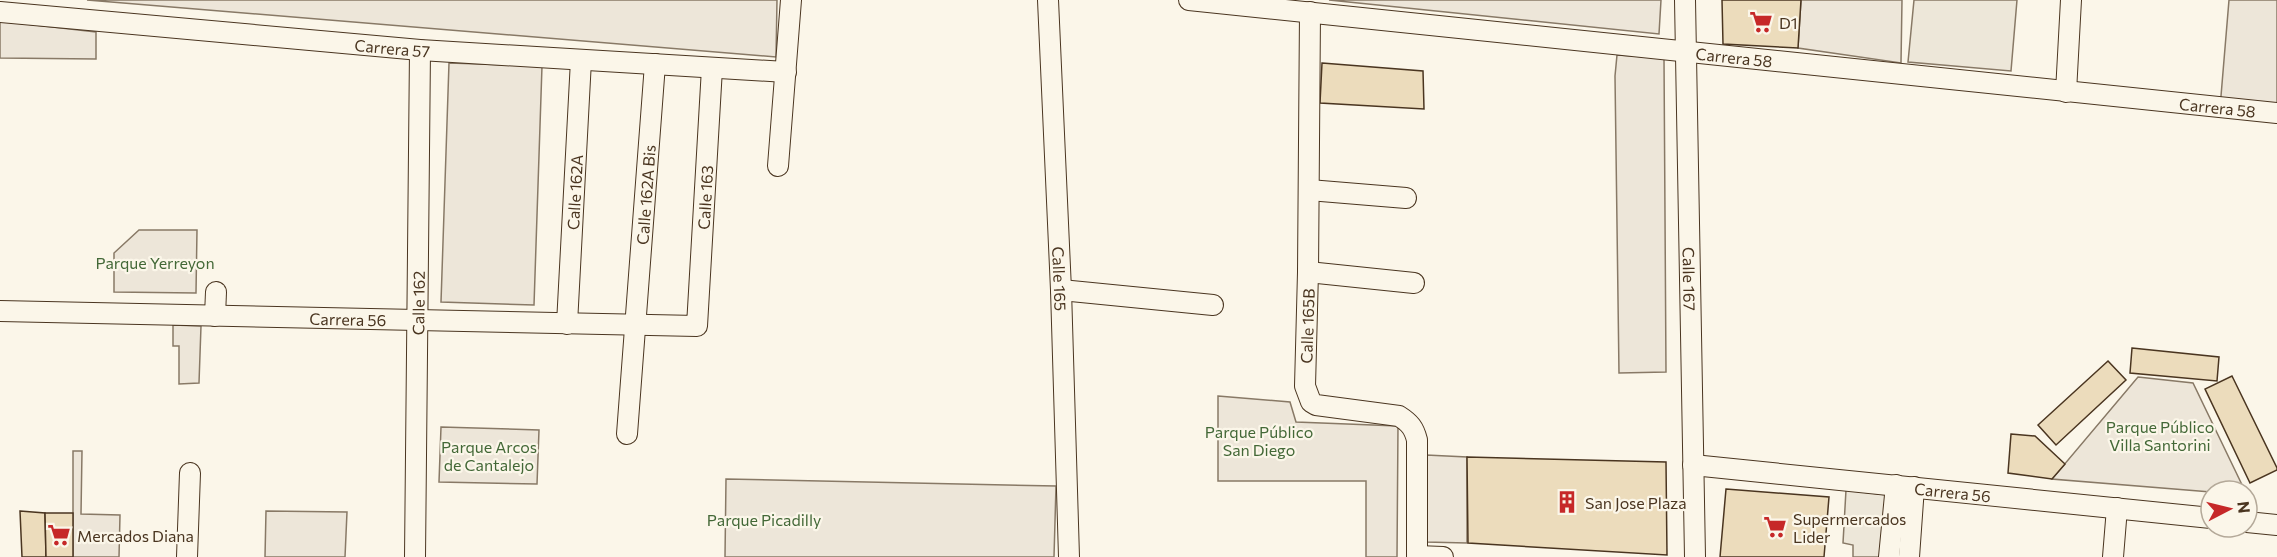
<svg xmlns="http://www.w3.org/2000/svg" width="2277" height="557" viewBox="0 0 2277 557" font-family="Commissioner,sans-serif">
<rect width="100%" height="100%" fill="#fbf6e9"/>
<g fill="#ede6d9" stroke="#887966" stroke-width="1.5">
<polygon points="87,0 777,0 776,57"/>
<polygon points="1329,0 1661,0 1659,34"/>
<polygon points="1801,0 1902,0 1901,63 1798,48"/>
<polygon points="2229,0 2277,0 2277,113 2220,108"/>
<polygon points="0,21 96,32 96,59 0,58"/>
<polygon points="1617,55 1664,58 1666,372 1619,373 1615,76"/>
<polygon points="449,63 542,66 534,305 441,302"/>
<polygon points="139,230 197,230 196,293 114,292 114,253"/>
<polygon points="173,325 201,326 199,383 179,384 179,346 173,346"/>
<polygon points="2138,377 2193,383 2245,491 2211,492 2052,479"/>
<polygon points="1218,396 1290,402 1296,422 1398,426 1397,557 1366,557 1366,481 1218,481"/>
<polygon points="441,427 539,430 537,484 439,482"/>
<polygon points="73,451 82,451 81,514 120,515 119,557 73,557"/>
<polygon points="1426,455 1467,457 1467,543 1425,542"/>
<polygon points="726,479 1056,486 1054,557 725,557"/>
<polygon points="266,511 347,512 345,557 265,557"/>
</g>
<g fill="#ede7d9" stroke="#887966" stroke-width="1.5">
<polygon points="1914,0 2017,0 2011,71 1908,62"/>
<polygon points="1846,490 1904,497 1899,557 1853,557 1853,545 1843,543"/>
</g>
<g fill="#ecdcbc" stroke="#4a3520" stroke-width="1.5">
<polygon points="1722,0 1801,0 1798,48 1723,44"/>
<polygon points="1322,63 1423,71 1424,109 1320,103"/>
<polygon points="2132,348 2219,357 2217,381 2130,373"/>
<polygon points="2108,361 2126,380 2056,445 2038,425"/>
<polygon points="2232,376 2277,468 2277,470 2250,483 2205,389"/>
<polygon points="2011,434 2035,436 2065,464 2052,479 2008,473"/>
<polygon points="1467,457 1666,462 1667,555 1468,543"/>
<polygon points="1726,489 1829,497 1824,557 1720,557"/>
<polygon points="20,511 45,513 46,557 22,557"/>
<polygon points="45,513 73,513 73,557 46,557"/>
</g>
<g fill="none" stroke-linecap="round" stroke-linejoin="round">
<g stroke="#4a3520" stroke-width="22">
<g id="minor">
<path id="s1" d="M1048 0 1061 290 1069 557"/>
<path id="s2" d="M1189 0 2277 113"/>
<path id="s3" d="M1685 0 1695 557"/>
<path id="s4" d="M0 12 420 50 786 72"/>
<path d="M1310 12 1308 272 1305 386 1311 402 1316 405 1399 416C1410 423 1414 428 1417 440V557"/>
<polyline points="2066,92 2071,0"/>
<polyline points="778,166 791,0"/>
<polyline points="1309,190 1406,198"/>
<polyline points="1308,272 1414,283"/>
<polyline points="1061,290 1213,305"/>
<path id="s5" d="M0 311 697 326 712 68"/>
<polyline points="215,316 216,292"/>
<path id="s6" d="M567 324 581 60"/>
<path id="s7" d="M627 434 655 64"/>
<path id="s8" d="M1693 465 2211 518"/>
<polyline points="2247,522 2277,525"/>
<polyline points="1417,556 1443,557"/>
<polyline points="187,557 190,473"/>
<path id="s9" d="M415 557 420 50"/>
<polyline points="1889,557 1896,485"/>
<polyline points="1909,557 1914,487"/>
<polyline points="2113,557 2117,508"/>
</g>
</g>
<use href="#minor" stroke="#fbf6e9" stroke-width="20"/>
</g>
<defs>
<g id="supermarket-bare" transform="scale(1.8)"><path d="M-6-5.5h2.5l.6 2H6L4.5 2H-2.5L-4.4-4H-6ZM-1.5 3.2a1.3 1.3 0 1 0 .1 0ZM3 3.2a1.3 1.3 0 1 0 .1 0Z" fill="#c62828" stroke="#fbf6e9" stroke-width="2.5" paint-order="stroke"/></g>
<g id="building-bare" transform="scale(1.8)"><path d="M-4-6H4V6H1V3H-1V6H-4ZM-2.5-4.3h1.7v1.8h-1.7ZM.8-4.3h1.7v1.8H.8ZM-2.5-1h1.7V.8h-1.7ZM.8-1h1.7V.8H.8Z" fill="#c62828" stroke="#fbf6e9" stroke-width="2.5" paint-order="stroke"/></g>
</defs>
<g fill-rule="evenodd">
<use href="#supermarket-bare" x="1761" y="22"/>
<use href="#building-bare" x="1567" y="502"/>
<use href="#supermarket-bare" x="1775" y="527"/>
<use href="#supermarket-bare" x="59" y="535"/>
</g>
<g text-anchor="middle" dominant-baseline="central" stroke-width="4.5" stroke-linejoin="round" paint-order="stroke">
<g font-size="16" fill="#4a3520" stroke="#fbf6e9" text-anchor="start">
<text x="1779" y="22">D1</text>
<text x="1585" y="502">San Jose Plaza</text>
<text x="1793" y="518">Supermercados<tspan x="1793" dy="18">Lider</tspan></text>
<text x="77" y="535">Mercados Diana</text>
</g>
<g font-size="16" fill="#4a3520" stroke="#fbf6e9">
<text stroke="none"><textPath href="#s4" startOffset="394">Carrera 57</textPath></text>
<text stroke="none"><textPath href="#s2" startOffset="548">Carrera 58</textPath></text>
<text stroke="none"><textPath href="#s2" startOffset="1034">Carrera 58</textPath></text>
<text stroke="none"><textPath href="#s6" startOffset="132">Calle 162A</textPath></text>
<text stroke="none"><textPath href="#s7" startOffset="240">Calle 162A Bis</textPath></text>
<text stroke="none"><textPath href="#s5" startOffset="826">Calle 163</textPath></text>
<text stroke="none"><textPath href="#s1" startOffset="279">Calle 165</textPath></text>
<text stroke="none"><textPath href="#s3" startOffset="279">Calle 167</textPath></text>
<text stroke="none"><textPath href="#s9" startOffset="254">Calle 162</textPath></text>
<text stroke="none"><textPath href="#s5" startOffset="348">Carrera 56</textPath></text>
<text transform="translate(1307 326) rotate(-88)">Calle 165B</text>
<text stroke="none"><textPath href="#s8" startOffset="261">Carrera 56</textPath></text>
</g>
<g font-size="16" fill="#436837" stroke="#fbf6e9">
<text x="155" y="262">Parque Yerreyon</text>
<text x="2160" y="426">Parque Público<tspan x="2160" dy="18">Villa Santorini</tspan></text>
<text x="1259" y="431">Parque Público<tspan x="1259" dy="18">San Diego</tspan></text>
<text x="489" y="446">Parque Arcos<tspan x="489" dy="18">de Cantalejo</tspan></text>
<text x="764" y="519">Parque Picadilly</text>
</g>
</g>
<g transform="translate(2229 509) rotate(83)"><circle r="28" fill="#fbf6e9" stroke="#b4a999" stroke-width="1.5"/>
<path d="M0-4.5L10 22L0 15L-10 22Z" fill="#c62828"/>
<text y="-9" font-size="16" font-weight="bold" text-anchor="middle" fill="#4a3520">N</text>
</g>
</svg>
